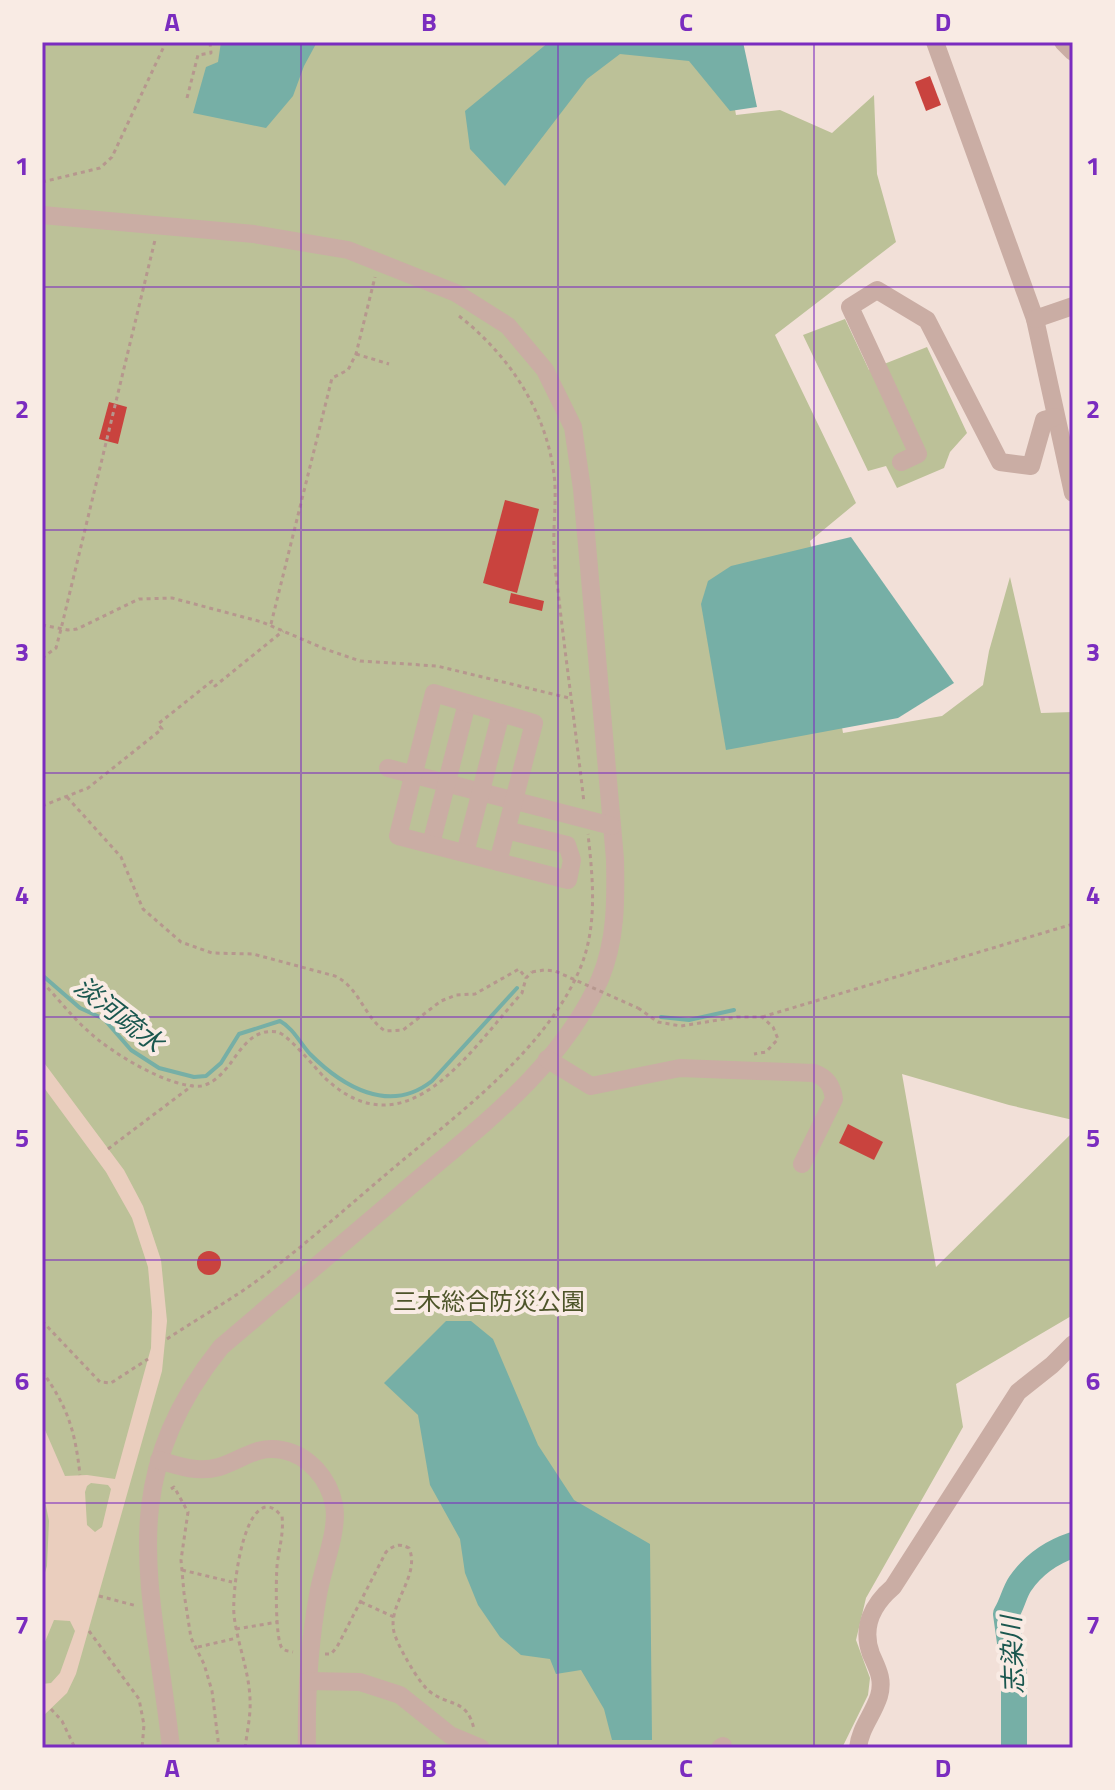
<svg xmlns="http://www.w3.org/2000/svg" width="1115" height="1790" viewBox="0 0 1115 1790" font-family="'Titillium Web','Noto Sans JP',sans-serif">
<rect width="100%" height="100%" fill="#f2e0d8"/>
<g fill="#bcc198">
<polygon points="42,42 723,42 736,115 780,110 832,133 874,95 877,174 896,242 775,335 856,503 810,541 843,733 942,716 983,685 989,651 1010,577 1041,713 1073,712 1073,1120 1009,1105 902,1074 936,1267 1073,1132 1073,1315 956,1384 963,1427 866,1598 856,1640 870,1678 868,1695 842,1748 42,1748"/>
<polygon points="845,319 869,370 927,347 967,433 950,452 944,468 897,488 886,466 868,471 803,335"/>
</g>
<path fill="#eacebe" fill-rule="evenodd" d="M42 1060 124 1170 143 1206 161 1260 167 1321 162 1371 76 1674 67 1693 42 1717V1684L51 1683 60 1673 75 1631 70 1621 54 1620 42 1649V1582L47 1566 49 1521 42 1486V1423L65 1476 87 1475 115 1479 151 1348 152 1312 148 1267 132 1218 106 1172 42 1085ZM91 1483 108 1485 111 1489 102 1527 95 1532 87 1525 85 1492 87 1486Z"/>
<g fill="#76afa6">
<polygon points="221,42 317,42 304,66 293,96 266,128 193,113 206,67 218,62"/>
<polygon points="549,42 743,42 757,107 730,111 689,61 620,54 587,79 505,186 470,149 465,111"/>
<polygon points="851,537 954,683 898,718 726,750 701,604 708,581 731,566"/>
<polygon points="446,1321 471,1321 493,1339 538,1445 574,1500 650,1544 652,1740 612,1740 604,1709 581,1670 556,1674 550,1659 521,1655 500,1637 478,1605 465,1573 460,1539 430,1485 418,1415 384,1383"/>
</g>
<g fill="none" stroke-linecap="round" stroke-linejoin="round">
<g stroke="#76afa6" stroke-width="4">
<path d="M42 975 80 1008 104 1019 131 1050 159 1068 194 1077 206 1076 221 1063 239 1034 280 1021C293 1028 300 1043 310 1054 342 1086 389 1115 432 1081L517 988"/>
<polyline points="661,1017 689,1020 734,1010"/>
</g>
<path stroke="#76afa6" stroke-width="26" d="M1014 1748V1671L1006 1614C1012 1605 1014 1593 1020 1584 1033 1565 1052 1552 1073 1545"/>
</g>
<g fill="#c9433e">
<polygon points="930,76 941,105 926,111 915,82"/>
<polygon points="109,402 127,407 118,444 99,439"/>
<polygon points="505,500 539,509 517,593 483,583"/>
<polygon points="511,593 544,601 542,611 509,603"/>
<polygon points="848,1124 883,1142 874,1160 839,1143"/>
<circle cx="209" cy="1263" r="12"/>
</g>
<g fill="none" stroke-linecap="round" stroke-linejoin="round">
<g stroke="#b6978e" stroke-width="3" stroke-dasharray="4 4" stroke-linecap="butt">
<polyline points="187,98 198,55 211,53 210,42"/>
<polyline points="42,182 100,168 112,157 166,42"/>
<path d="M459 316C509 355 546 411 554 474 557 498 553 524 554 548 554 562 556 576 558 591 566 662 576 732 584 803"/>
<polyline points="356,354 389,364"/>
<polyline points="271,624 332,378 348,370 356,354 375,277"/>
<polyline points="42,625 68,630 77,629 139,599 172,598 262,622 325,649 360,661 437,666 569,698"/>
<polyline points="42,658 56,648 61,629 155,240"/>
<path d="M67 797 121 857 143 909 181 942 212 953 253 954 335 976C359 987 364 1017 385 1031L403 1030 441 1001 456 995 475 994 519 969 526 978"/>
<polyline points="42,806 88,788 162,729 158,724 212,681 215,686 283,631"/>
<path d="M42 982C58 998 71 1016 88 1031 110 1052 170 1089 201 1086 213 1084 223 1073 230 1064 241 1049 253 1028 277 1032 288 1034 315 1068 325 1078 407 1155 471 1049 522 993L526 978 532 972"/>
<polyline points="638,1008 658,1022 681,1026 737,1017 762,1017 773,1027 778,1039 766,1052 754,1054"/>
<polyline points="762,1017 1073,924"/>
<polyline points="108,1149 193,1085"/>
<polyline points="42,1321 100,1382 111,1383 148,1359"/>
<path d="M167 1339C197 1319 229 1301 258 1280 308 1243 355 1200 403 1160 465 1109 546 1047 579 971 598 928 593 880 588 834"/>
<path d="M42 1371C68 1408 75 1430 80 1475"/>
<polyline points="171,1489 174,1487 188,1512 181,1560 184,1593 191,1638 204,1664 212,1691 219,1748"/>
<polyline points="182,1570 232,1582"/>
<polyline points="99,1596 137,1606"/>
<polyline points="361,1602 394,1617"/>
<polyline points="236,1629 278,1622"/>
<polyline points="89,1631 139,1699 144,1725 142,1748"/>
<polyline points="198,1647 237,1638"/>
<path d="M325 1654H331L337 1647 386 1552C394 1545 399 1543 409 1548 421 1576 387 1604 394 1632 397 1645 419 1683 429 1691 449 1707 467 1698 474 1729"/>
<polyline points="51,1709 62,1721 75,1748"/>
<path d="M245 1748C247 1732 251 1715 250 1699 249 1670 237 1643 234 1615 232 1594 241 1511 266 1507 273 1506 277 1512 282 1516 284 1533 279 1548 277 1566 276 1579 275 1639 282 1648 285 1651 288 1651 293 1652"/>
</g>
<g stroke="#caada4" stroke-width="18">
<polyline points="935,42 1035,319 1073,493"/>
<polyline points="1063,42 1073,52"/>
<path d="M42 215 254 234 348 250 456 293 508 326 545 370 573 427 582 489 615 859C616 901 616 941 600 979 561 1069 474 1131 402 1193 342 1244 281 1296 221 1347 110 1486 154 1590 171 1748"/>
<polyline points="1035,319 1073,306"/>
<polyline points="901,462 918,454 850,307 877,290 927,320 1000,462 1031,466 1044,420 1055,417"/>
<polyline points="388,768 612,826"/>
<polyline points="431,844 467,703"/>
<polyline points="465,853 501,713"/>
<polyline points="498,862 534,723 434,693 398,836 568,880 572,860 567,845 506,830"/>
<path d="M547 1059 591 1086 680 1068 814 1073C827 1078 832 1085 834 1099L802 1164"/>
<path d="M159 1460C178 1466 198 1473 219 1467 242 1460 256 1445 282 1450 309 1455 329 1479 334 1505 339 1530 322 1569 318 1595 309 1645 306 1697 307 1748"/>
<polyline points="308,1681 360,1682 400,1695 450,1735 481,1748"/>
<polyline points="720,1748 723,1746"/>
<path d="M858 1748C860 1728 873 1715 879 1696 884 1679 877 1668 871 1654 861 1627 873 1604 893 1587L1018 1392 1052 1365 1073 1344"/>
</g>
<polyline stroke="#b6978e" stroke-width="3" stroke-dasharray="4 4" stroke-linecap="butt" points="532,972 544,970 555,971 638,1008"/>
</g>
<path fill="none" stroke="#7b2cbf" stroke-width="2" stroke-opacity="0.55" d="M301 42V1748M558 42V1748M814 42V1748M42 287H1073M42 530H1073M42 773H1073M42 1017H1073M42 1260H1073M42 1503H1073"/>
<g text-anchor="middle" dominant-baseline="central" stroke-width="8" stroke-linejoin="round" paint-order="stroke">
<g font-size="24" fill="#4d5429" stroke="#f9ebe4">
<text x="489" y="1301">三木総合防災公園</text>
</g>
<g font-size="26" font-style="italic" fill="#1a574f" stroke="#f9ebe4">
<text transform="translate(119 1014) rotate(38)">淡河疏水</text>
<text transform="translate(1012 1655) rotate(-92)">志染川</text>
</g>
</g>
<rect width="1115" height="1790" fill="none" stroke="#f9ebe4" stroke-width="88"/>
<rect x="44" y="44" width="1027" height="1702" fill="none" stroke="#7b2cbf" stroke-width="3"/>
<g font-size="26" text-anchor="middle" font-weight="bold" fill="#7b2cbf">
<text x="172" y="31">A</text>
<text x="429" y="31">B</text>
<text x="686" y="31">C</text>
<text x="943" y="31">D</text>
<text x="22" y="175">1</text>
<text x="1093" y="175">1</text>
<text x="22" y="418">2</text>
<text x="1093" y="418">2</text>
<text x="22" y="661">3</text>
<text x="1093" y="661">3</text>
<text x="22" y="904">4</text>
<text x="1093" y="904">4</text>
<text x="22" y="1147">5</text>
<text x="1093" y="1147">5</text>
<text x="22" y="1390">6</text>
<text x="1093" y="1390">6</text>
<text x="22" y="1634">7</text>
<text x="1093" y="1634">7</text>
<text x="172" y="1777">A</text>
<text x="429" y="1777">B</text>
<text x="686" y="1777">C</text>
<text x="943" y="1777">D</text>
</g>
</svg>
